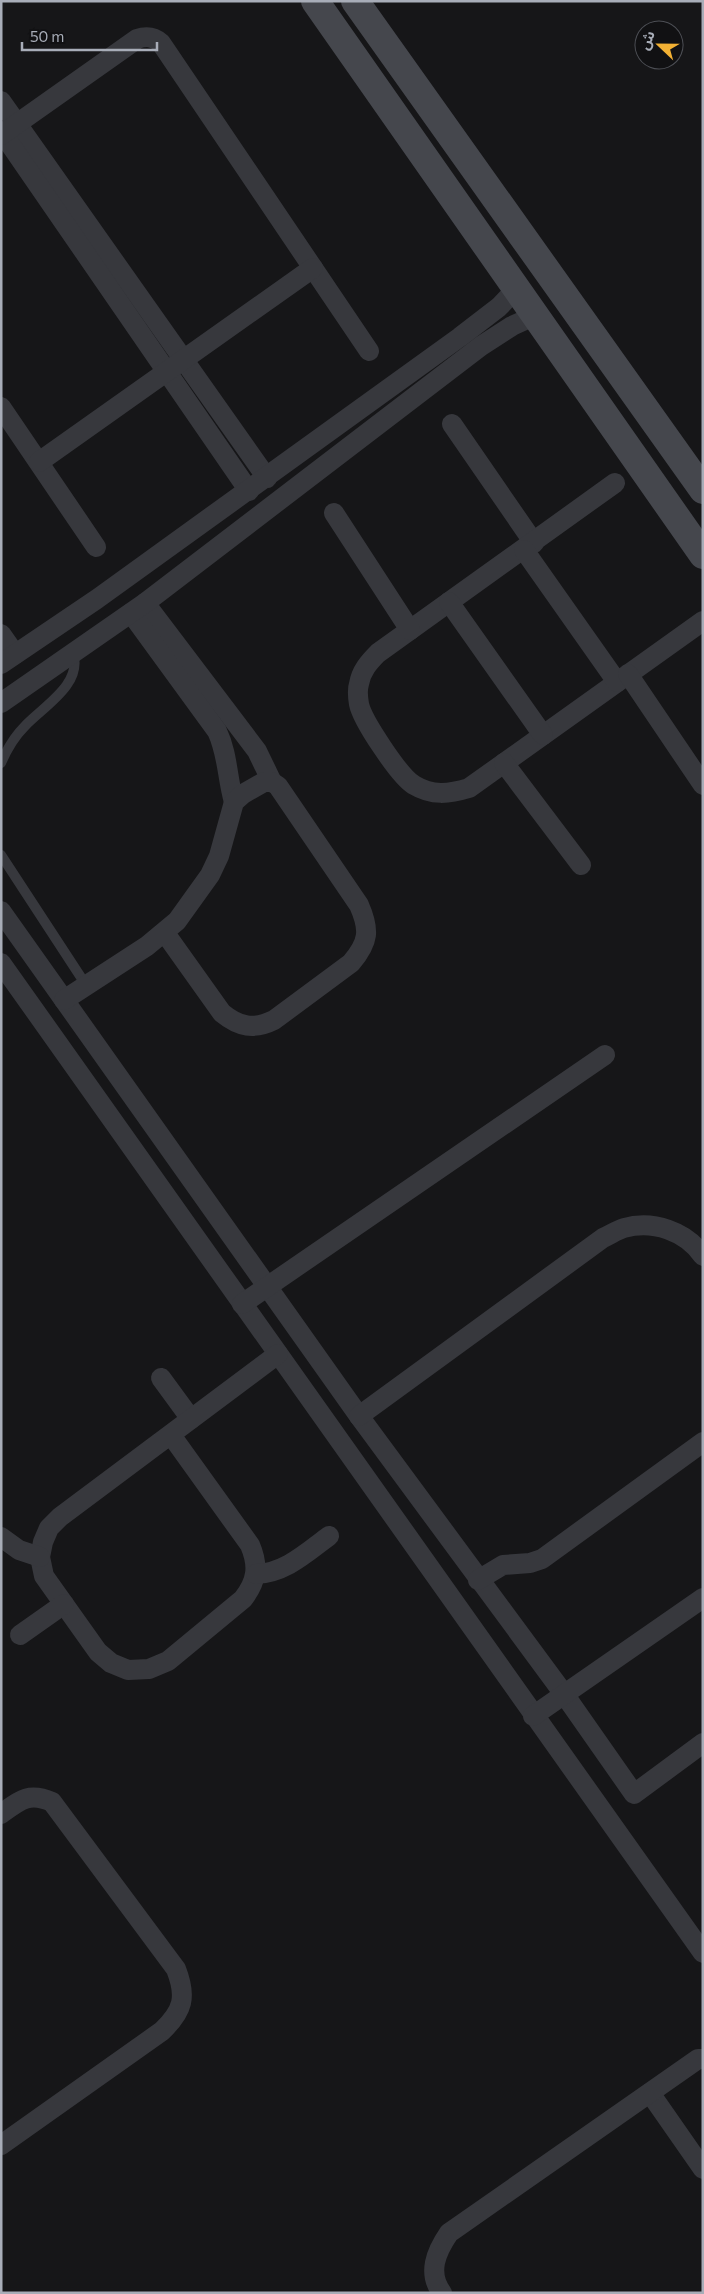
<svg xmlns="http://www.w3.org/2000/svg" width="704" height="2294" viewBox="0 0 704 2294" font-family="Commissioner,'Noto Sans Arabic',sans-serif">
<rect width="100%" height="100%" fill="#161618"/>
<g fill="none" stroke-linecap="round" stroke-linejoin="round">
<g stroke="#37383d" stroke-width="10">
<path d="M1 763C7 749 14 737 25 726 44 706 83 684 73 653"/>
<polyline points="1,855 86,985"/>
</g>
<g stroke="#37383d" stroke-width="20">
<polyline points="1,101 267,478"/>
<polyline points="1,131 249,491"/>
<path d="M1 135 137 39C146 36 153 36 161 43L369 351"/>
<polyline points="1,407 96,547"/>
<polyline points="452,424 534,543"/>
<polyline points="39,462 313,268"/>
<path d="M615 483 378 653C369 662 361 671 359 684 357 690 358 698 359 704 362 720 400 777 414 785 432 796 449 794 469 788L703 621"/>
<polyline points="334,513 410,630"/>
<polyline points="524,550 617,682"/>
<polyline points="449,602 543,735"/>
<polyline points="145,603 257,751 272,782"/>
<path d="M131 613 217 731C228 754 227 778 234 802"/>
<polyline points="1,634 15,654"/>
<polyline points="1,664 97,599 460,337 499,307 516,289"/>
<polyline points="628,674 703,785"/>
<polyline points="1,703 145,603 481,346 512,326 534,316"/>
<polyline points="504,763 581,865"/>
<polyline points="1,911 359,1416 564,1694 634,1794 703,1743"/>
<polyline points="1,963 703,1953"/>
<path d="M64 1000 147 946 177 921 210 875 219 856 234 802 243 794 264 782H272L278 786 359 905C370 930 369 942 351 963L274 1020C254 1030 239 1027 222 1013L165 933"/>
<polyline points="242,1304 605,1055"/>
<polyline points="161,1378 191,1419"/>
<path d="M359 1416 603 1238C610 1235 617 1230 624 1228 653 1220 686 1231 703 1256"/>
<path d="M171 1435 250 1545C259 1566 257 1581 243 1599L168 1661 149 1669 128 1670 111 1663 98 1652 44 1576 40 1557 43 1542 49 1528 60 1517 278 1354"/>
<polyline points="1,1537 19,1550 40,1557"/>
<path d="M256 1574C285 1573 306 1553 329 1536"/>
<polyline points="478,1580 503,1565 530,1563 542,1559 703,1442"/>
<polyline points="20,1635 64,1604"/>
<polyline points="533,1716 703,1598"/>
<path d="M1 1814C20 1800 29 1792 52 1802L176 1969C187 1997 183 2011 162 2031L1 2145"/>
<polyline points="650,2093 703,2169"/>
<path d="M442 2293C427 2273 436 2252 449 2233L698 2059H703"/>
</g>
<g stroke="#45474d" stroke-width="28">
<polyline points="315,1 703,555"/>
<polyline points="355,1 703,490"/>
</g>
</g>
<rect width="704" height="2294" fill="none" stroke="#a8adb8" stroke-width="5"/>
<g transform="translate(659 45) rotate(292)"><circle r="24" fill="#111113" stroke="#4d4f55"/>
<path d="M0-4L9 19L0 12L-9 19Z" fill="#f2b134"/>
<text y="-8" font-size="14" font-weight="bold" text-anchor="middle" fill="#a8adb8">ش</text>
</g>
<path d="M22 42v8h135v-8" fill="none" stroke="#a8adb8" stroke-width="2.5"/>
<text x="30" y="42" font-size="15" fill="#a8adb8" stroke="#111113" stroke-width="4" paint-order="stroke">50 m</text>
</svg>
